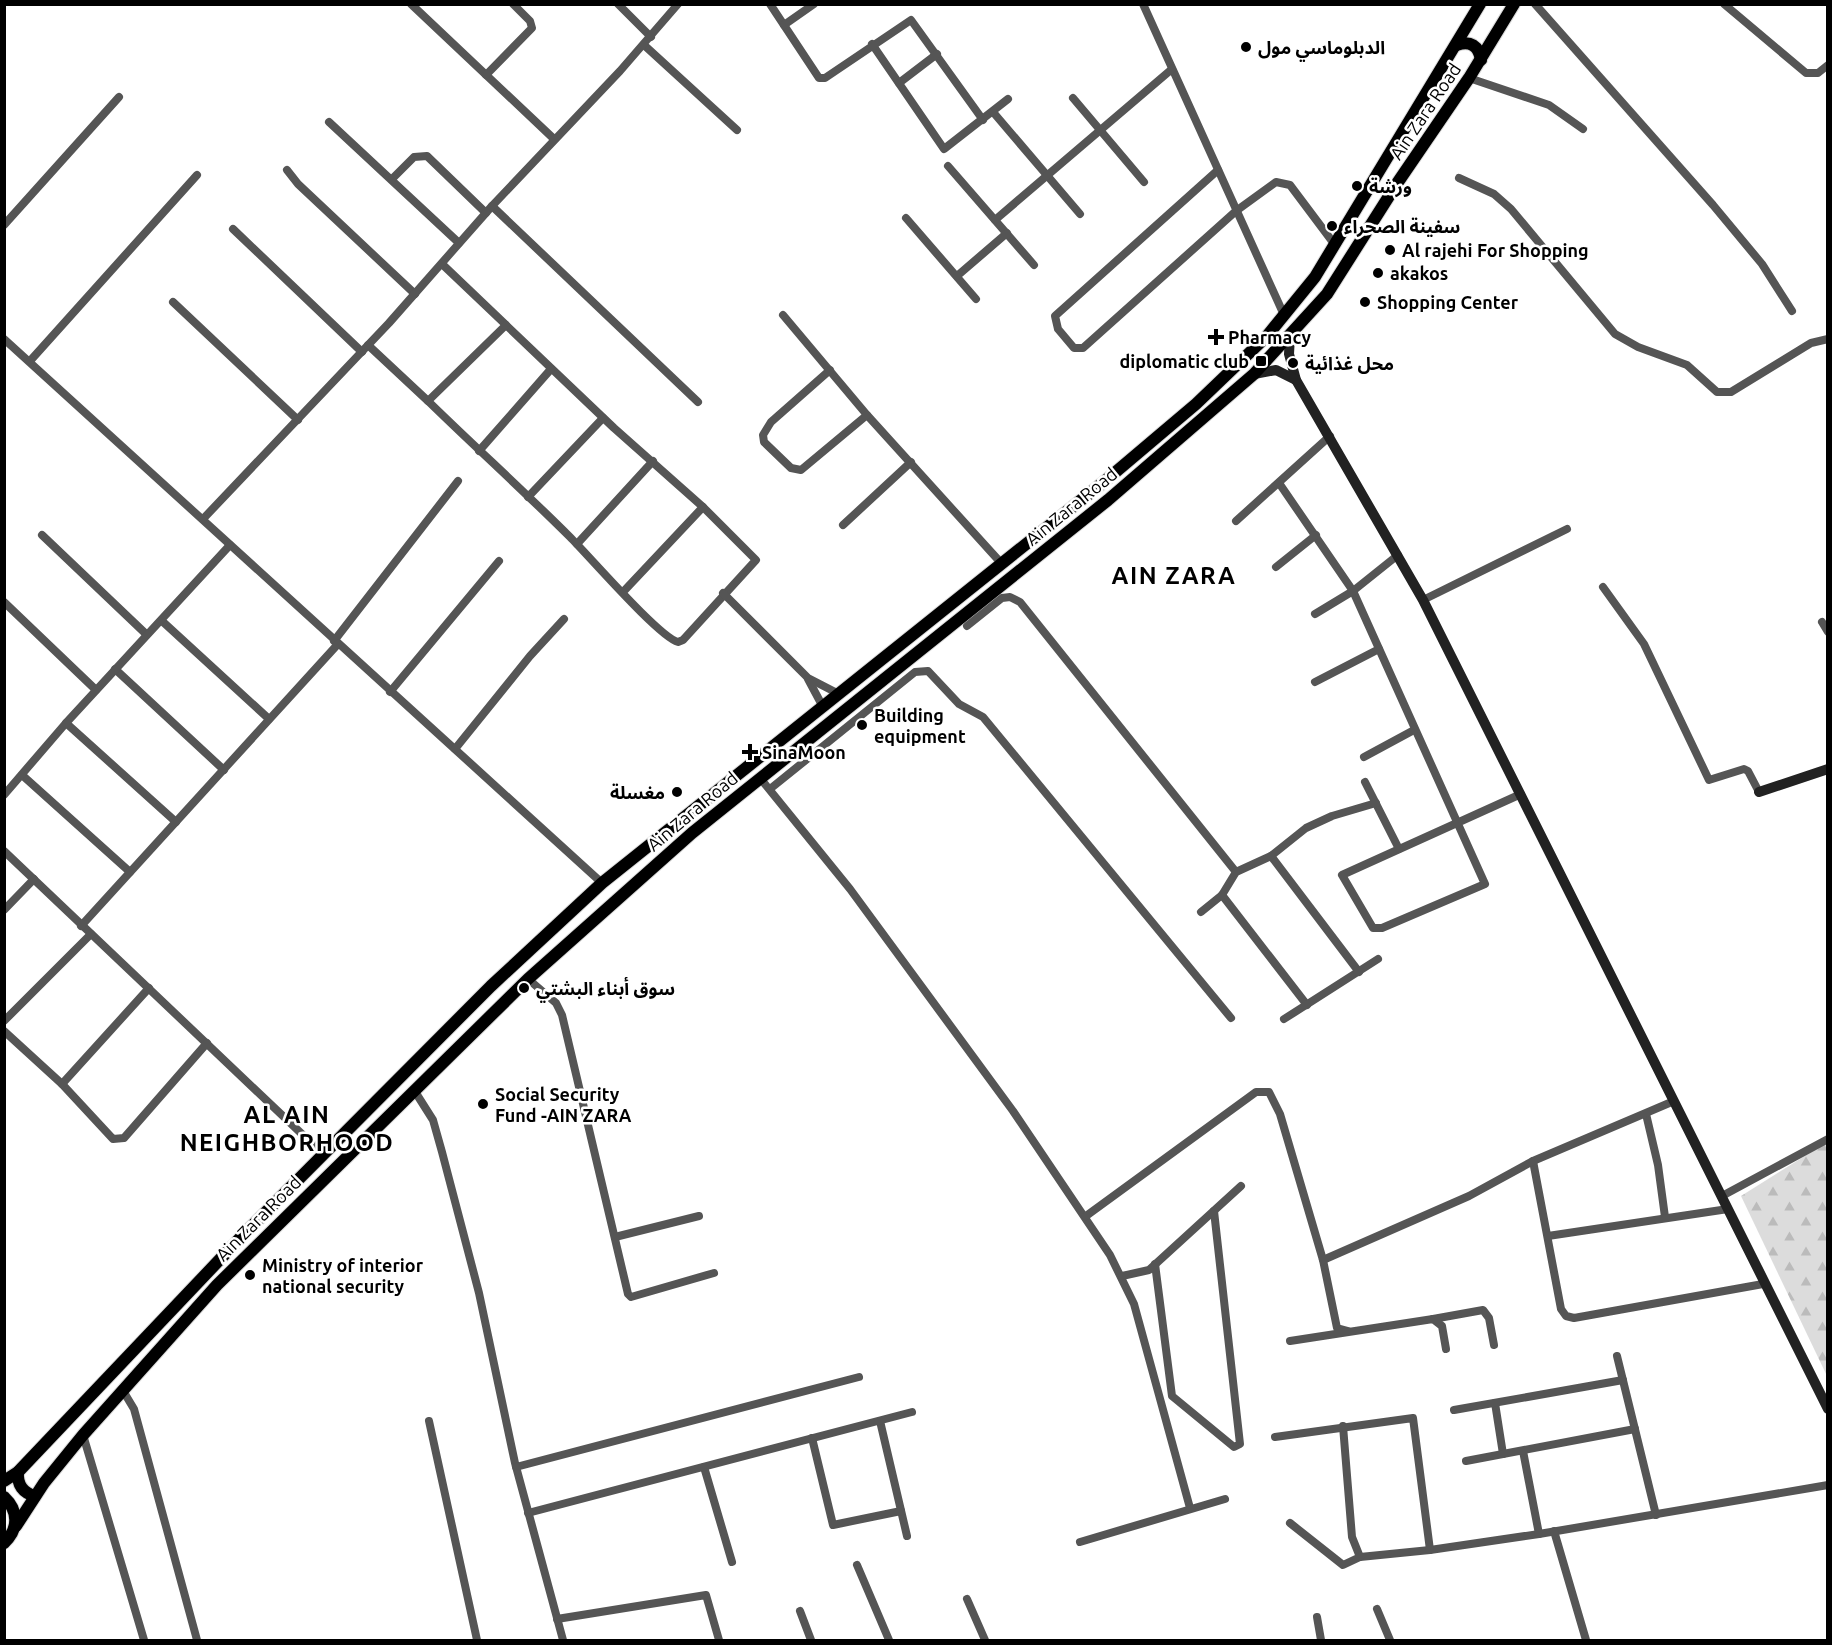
<svg xmlns="http://www.w3.org/2000/svg" width="1832" height="1645" viewBox="0 0 1832 1645" font-family="Ubuntu,'Noto Sans Arabic',sans-serif">
<defs>
<pattern id="forest-firs" width="22" height="20" patternUnits="userSpaceOnUse" patternTransform="scale(1.5)"><rect width="22" height="20" fill="#dcdcdc"/><path d="M5 1l3.5 6h-7zM16 11l3.5 6h-7z" fill="#bbb"/></pattern>
</defs>
<rect width="100%" height="100%" fill="#fff"/>
<polygon fill="url(#forest-firs)" points="1827,1142 1827,1376 1741,1196"/>
<g fill="none" stroke-linecap="round" stroke-linejoin="round">
<g stroke="#dbdbdb" stroke-width="14">
<g id="primary">
<path d="M1457 45C1470 40 1479 46 1481 60"/>
<path d="M18 1472C17 1485 23 1493 35 1496"/>
<polyline points="4,1481 18,1472 244,1234 491,986 602,883 1105,481 1196,404 1267,336 1315,277 1480,4"/>
<path d="M4 1497C19 1511 19 1529 4 1543"/>
<polyline points="16,1526 44,1483 83,1435 217,1285 528,979 692,833 1108,500 1254,374 1327,294 1398,182 1469,78 1514,4"/>
</g>
</g>
<g stroke="#555" stroke-width="8">
<polyline points="411,4 554,139"/>
<polyline points="618,4 651,37"/>
<polyline points="770,4 819,78 825,78 911,20 983,120"/>
<polyline points="1143,4 1284,315"/>
<polyline points="1535,4 1713,205 1762,264 1792,311"/>
<polyline points="1724,4 1806,73 1818,73 1828,65"/>
<polyline points="784,25 814,4"/>
<polyline points="872,44 944,149 1008,99"/>
<polyline points="644,45 737,130"/>
<polyline points="486,75 532,28 530,21 513,4"/>
<polyline points="1469,78 1549,105 1583,129"/>
<polyline points="899,83 937,54"/>
<polyline points="1073,98 1144,182"/>
<polyline points="993,112 1080,214"/>
<polyline points="329,122 459,243"/>
<polyline points="948,166 1034,265"/>
<polyline points="287,170 298,184 415,294"/>
<polyline points="1218,170 1055,316 1058,329 1074,348 1083,348 1236,211 1276,182 1290,185 1335,245"/>
<polyline points="1459,178 1494,194 1511,209 1615,334 1638,347 1687,365 1717,392 1731,392 1811,343 1828,339"/>
<polyline points="392,179 414,157 427,156 486,213"/>
<polyline points="492,206 698,402"/>
<polyline points="906,218 976,299"/>
<polyline points="995,220 1172,69"/>
<polyline points="4,225 119,97"/>
<polyline points="233,229 362,352"/>
<polyline points="442,264 614,428 703,507"/>
<polyline points="957,276 1007,233"/>
<polyline points="173,302 298,420"/>
<polyline points="783,315 867,415 1002,564"/>
<path d="M506 325 428 401C475 447 524 491 570 537 590 557 659 637 678 642L683 640 756 560 703 507 623 592"/>
<polyline points="4,339 602,883"/>
<polyline points="368,345 428,401"/>
<polyline points="30,361 197,175"/>
<polyline points="830,370 771,422 763,435 764,442 791,468 801,470 867,415"/>
<polyline points="479,451 551,369"/>
<polyline points="1279,483 1353,591 1485,884 1382,928 1373,928 1342,875 1521,794"/>
<polyline points="528,497 603,418"/>
<polyline points="203,519 389,323 492,206 620,71 678,4"/>
<polyline points="1236,521 1330,436"/>
<polyline points="843,525 911,462"/>
<polyline points="42,535 146,634"/>
<polyline points="577,544 653,461"/>
<polyline points="1276,567 1316,535"/>
<polyline points="1603,587 1644,644 1709,780 1744,769 1748,771 1759,792"/>
<polyline points="723,593 808,678 839,694"/>
<polyline points="1423,600 1567,529"/>
<polyline points="4,602 96,690"/>
<polyline points="1315,614 1353,591 1398,555"/>
<polyline points="162,621 269,719"/>
<polyline points="1822,622 1828,632"/>
<polyline points="967,626 1002,598 1010,597 1020,602 1236,872"/>
<polyline points="334,641 458,481"/>
<polyline points="115,669 224,770"/>
<polyline points="808,679 823,707"/>
<polyline points="1315,682 1379,649"/>
<polyline points="390,692 499,561"/>
<polyline points="66,723 176,822"/>
<polyline points="455,749 530,656 564,619"/>
<polyline points="1364,757 1414,730"/>
<polyline points="22,775 130,872"/>
<polyline points="760,778 850,889 1013,1111 1110,1255 1134,1304 1190,1508"/>
<polyline points="1365,782 1399,849"/>
<polyline points="770,789 915,672 928,671 959,704 983,717 1231,1018"/>
<polyline points="4,795 66,723 230,545"/>
<polyline points="4,851 324,1155"/>
<polyline points="1271,856 1359,972"/>
<polyline points="1222,895 1307,1005"/>
<polyline points="4,910 34,879"/>
<polyline points="1201,912 1222,895 1236,872 1271,856 1306,828 1332,816 1376,803"/>
<polyline points="81,926 338,644"/>
<polyline points="528,979 556,1003 562,1015 628,1294 631,1297 714,1273"/>
<polyline points="1284,1019 1378,959"/>
<polyline points="4,1021 91,934"/>
<polyline points="4,1031 62,1084 113,1139 124,1138 207,1043"/>
<polyline points="62,1084 149,988"/>
<polyline points="414,1090 433,1120 442,1152 479,1293 515,1463 563,1640"/>
<polyline points="1646,1114 1658,1165 1665,1217"/>
<polyline points="1533,1161 1561,1309 1566,1316 1574,1318 1763,1284"/>
<polyline points="1722,1196 1828,1139"/>
<polyline points="1086,1216 1256,1092 1269,1092 1280,1114 1323,1260 1337,1328 1348,1331"/>
<polyline points="1548,1236 1728,1209"/>
<polyline points="615,1237 699,1216"/>
<polyline points="1323,1260 1469,1196 1533,1161 1674,1101"/>
<polyline points="1155,1264 1172,1396 1234,1447 1240,1444 1214,1211"/>
<polyline points="1122,1276 1149,1270 1241,1186"/>
<polyline points="1433,1319 1483,1310 1489,1318 1494,1345"/>
<polyline points="1290,1341 1433,1319 1442,1326 1446,1349"/>
<polyline points="1617,1356 1656,1515"/>
<polyline points="122,1389 134,1409 197,1640"/>
<polyline points="1495,1403 1503,1454"/>
<polyline points="1454,1410 1623,1380"/>
<polyline points="429,1421 477,1640"/>
<polyline points="880,1421 907,1536"/>
<polyline points="1343,1426 1352,1537 1360,1557 1430,1550 1539,1534 1828,1485"/>
<polyline points="83,1435 144,1640"/>
<polyline points="1275,1437 1413,1418 1430,1550"/>
<polyline points="812,1438 833,1525 901,1511"/>
<polyline points="1523,1451 1539,1534"/>
<polyline points="1466,1461 1635,1429"/>
<polyline points="516,1467 859,1377"/>
<polyline points="704,1467 732,1562"/>
<polyline points="528,1513 912,1412"/>
<polyline points="1290,1523 1343,1565 1360,1557"/>
<polyline points="1554,1531 1586,1640"/>
<polyline points="1080,1542 1225,1499"/>
<polyline points="857,1565 889,1640"/>
<polyline points="967,1599 985,1640"/>
<polyline points="1377,1609 1390,1640"/>
<polyline points="800,1611 811,1640"/>
<polyline points="1317,1617 1321,1640"/>
<polyline points="557,1619 706,1595 719,1640"/>
</g>
<g stroke="#222" stroke-width="10">
<polyline points="1290,336 1289,354 1296,380 1423,600 1828,1409"/>
<polyline points="1254,374 1276,370 1296,380"/>
<polyline points="1759,792 1828,769"/>
</g>
<use href="#primary" stroke="#000" stroke-width="12"/>
</g>
<g fill="#000" stroke="#fff" stroke-width="2">
<circle cx="1246" cy="47" r="6"/>
<circle cx="1357" cy="186" r="6"/>
<circle cx="1332" cy="226" r="6"/>
<circle cx="1390" cy="250" r="6"/>
<circle cx="1378" cy="273" r="6"/>
<circle cx="1365" cy="302" r="6"/>
<path d="M1213 328h6v6h6v6h-6v6h-6v-6h-6v-6h6z"/>
<rect x="1255" y="355" width="12" height="12" rx="3"/>
<circle cx="1293" cy="363" r="6"/>
<circle cx="862" cy="725" r="6"/>
<path d="M747 743h6v6h6v6h-6v6h-6v-6h-6v-6h6z"/>
<circle cx="677" cy="792" r="6"/>
<circle cx="524" cy="988" r="6"/>
<circle cx="483" cy="1104" r="6"/>
<circle cx="250" cy="1275" r="6"/>
</g>
<g text-anchor="middle" dominant-baseline="central" stroke-width="5" stroke-linejoin="round" paint-order="stroke">
<g font-size="18" font-weight="bold" fill="#000" stroke="#fff" text-anchor="start">
<text x="1258" y="47">الدبلوماسي مول</text>
<text x="1369" y="186">ورشة</text>
<text x="1344" y="226">سفينة الصحراء</text>
<text x="1402" y="250">Al rajehi For Shopping</text>
<text x="1390" y="273">akakos</text>
<text x="1377" y="302">Shopping Center</text>
<text x="1228" y="337">Pharmacy</text>
<text x="1249" y="361" text-anchor="end">diplomatic club</text>
<text x="1305" y="363">محل غذائية</text>
<text x="874" y="715">Building<tspan x="874" dy="21">equipment</tspan></text>
<text x="762" y="752">SinaMoon</text>
<text x="665" y="792" text-anchor="end">مغسلة</text>
<text x="536" y="988">سوق أبناء البشتي</text>
<text x="495" y="1094">Social Security<tspan x="495" dy="21">Fund -AIN ZARA</tspan></text>
<text x="262" y="1265">Ministry of interior<tspan x="262" dy="21">national security</tspan></text>
</g>
<g font-size="18" fill="#000" stroke="#fff">
<text transform="translate(1425 111) rotate(-56)">Ain Zara Road</text>
<text transform="translate(1071 506) rotate(-39)">Ain Zara Road</text>
<text transform="translate(692 811) rotate(-40)">Ain Zara Road</text>
<text transform="translate(258 1218) rotate(-45)">Ain Zara Road</text>
</g>
<g font-size="24" font-weight="bold" letter-spacing="1.5" fill="#000" stroke="#fff">
<text x="1174" y="575">AIN ZARA</text>
<text x="287" y="1114">AL AIN<tspan x="287" dy="28">NEIGHBORHOOD</tspan></text>
</g>
</g>
<rect width="1832" height="1645" fill="none" stroke="#000000" stroke-width="12"/>
</svg>
